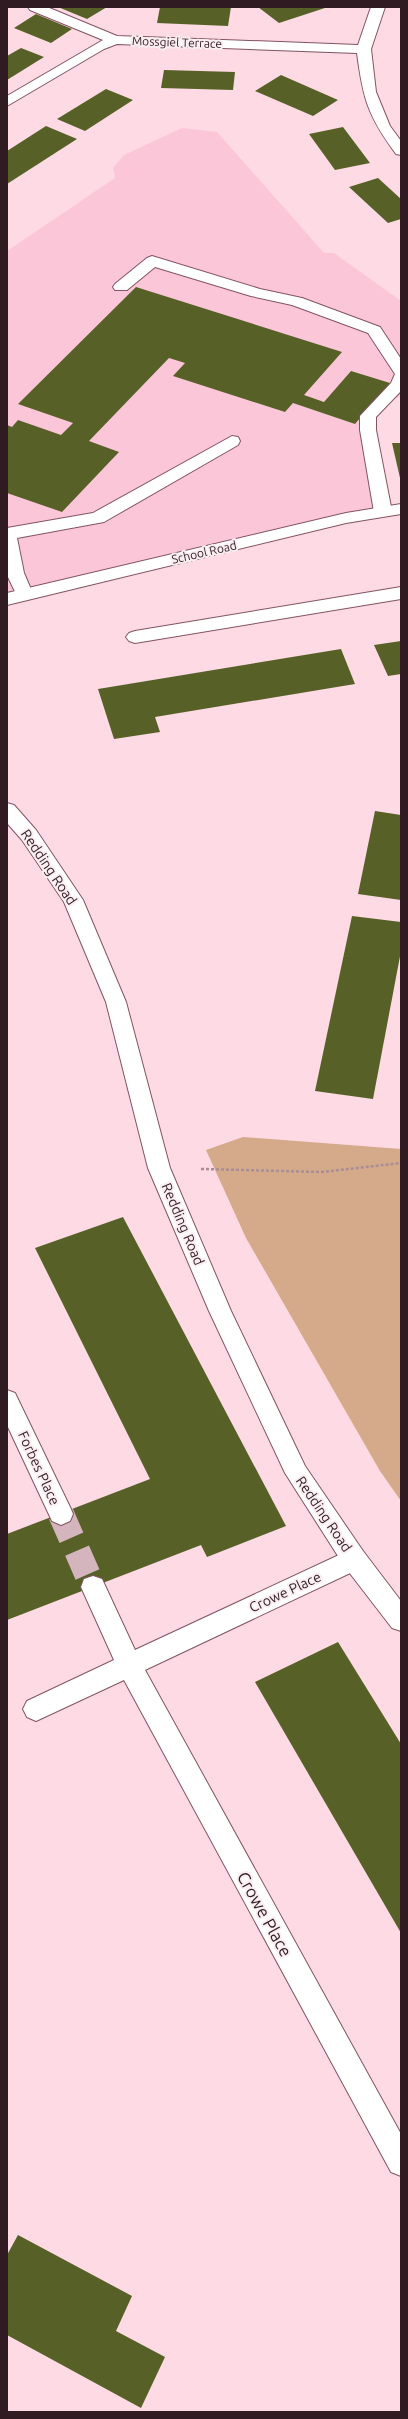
<svg xmlns="http://www.w3.org/2000/svg" width="408" height="2419" viewBox="0 0 408 2419" font-family="Ubuntu,sans-serif">
<rect width="100%" height="100%" fill="#fddae4"/>
<polygon fill="#fbc7d8" points="182,128 217,132 324,253 334,253 401,301 401,397 392,398 373,420 393,510 7,599 7,251 115,178 113,168 124,155"/>
<polygon fill="#d5aa8b" points="243,1137 401,1149 401,1501 380,1471 246,1238 206,1150"/>
<g fill="#576127">
<polygon points="58,7 107,7 87,19"/>
<polygon points="160,7 231,7 228,26 157,23"/>
<polygon points="258,7 328,7 279,23"/>
<polygon points="36,14 72,29 51,43 14,28"/>
<polygon points="21,48 44,57 7,80 7,56"/>
<polygon points="164,70 235,72 233,90 161,88"/>
<polygon points="281,75 338,100 313,116 255,91"/>
<polygon points="106,89 133,100 85,131 57,119"/>
<polygon points="46,126 77,139 7,184 7,151"/>
<polygon points="343,127 370,163 335,170 309,134"/>
<polygon points="378,178 401,199 401,219 388,223 349,187"/>
<polygon points="136,287 342,352 304,395 324,402 351,371 390,383 355,424 293,403 285,412 173,376 185,363 169,358 89,441 119,452 62,512 7,493 7,425 12,427 18,420 61,435 73,423 18,404"/>
<polygon points="392,443 401,443 401,478 400,478"/>
<polygon points="401,641 401,674 388,676 374,645"/>
<polygon points="341,649 355,684 155,717 160,732 114,739 98,689"/>
<polygon points="375,811 401,815 401,900 358,894"/>
<polygon points="352,916 401,922 401,951 373,1099 315,1091"/>
<polygon points="123,1217 286,1526 207,1557 201,1545 7,1620 7,1534 150,1479 35,1248"/>
<polygon points="338,1642 401,1744 401,1933 255,1682"/>
<polygon points="18,2235 132,2296 116,2331 165,2357 141,2408 7,2335 7,2255"/>
</g>
<g fill="none" stroke-linecap="round" stroke-linejoin="round">
<polyline stroke="#d4b4bd" stroke-width="26" stroke-dasharray="26 14" stroke-linecap="butt" points="61,1514 93,1587"/>
<g stroke="#835364" stroke-width="2">
<g id="lane">
<polygon points="152,256 260,289 302,298 380,327 401,359 401,391 376,417 376,430 392,512 389,516 377,516 374,512 360,430 360,416 391,383 395,374 368,333 292,305 251,296 155,267 127,290 115,290 113,287 115,284 147,258"/>
<polygon points="232,436 238,437 240,441 238,445 104,522 17,538 24,573 33,594 30,598 18,598 7,575 7,528 93,513"/>
</g>
</g>
<g stroke="#835364" stroke-width="2">
<g id="street">
<path d="M28 7H47L117 36 358 45 371 7H385L371 49 376 92 390 126 401 141V155L396 154C368 116 363 99 357 53L117 44 104 49 7 106V96L103 40 30 10Z"/>
<polygon points="401,504 401,514 346,523 7,605 7,593 346,513"/>
<polygon points="401,587 401,599 135,643 129,641 126,637 129,633 135,631"/>
<polygon points="7,1390 15,1393 70,1507 73,1514 70,1521 61,1525 52,1521 7,1425"/>
<polygon points="354,1548 363,1551 366,1559 363,1567 145,1670 401,2134 401,2176 391,2172 124,1680 36,1721 27,1717 23,1709 27,1701 114,1660 81,1587 84,1579 93,1576 102,1579 135,1650"/>
</g>
</g>
<g stroke="#835364" stroke-width="2">
<polygon id="secondary" points="7,803 14,805 36,830 83,900 126,1002 170,1168 231,1311 305,1466 363,1551 401,1601 401,1631 392,1628 345,1567 285,1473 209,1311 148,1168 106,1002 64,902 22,840 7,823"/>
</g>
<polyline stroke="#aa8d95" stroke-width="2.5" stroke-dasharray="3 2" stroke-linecap="butt" points="201,1169 322,1172 401,1163"/>
<use href="#lane" fill="#fff" fill-rule="evenodd"/>
<use href="#street" fill="#fff" fill-rule="evenodd"/>
<use href="#secondary" fill="#fff" fill-rule="evenodd"/>
</g>
<g text-anchor="middle" dominant-baseline="central" stroke-width="4" stroke-linejoin="round" paint-order="stroke">
<g font-size="12" fill="#301b22" stroke="#faeef2">
<text transform="translate(177 42) rotate(2)">Mossgiel Terrace</text>
<text transform="translate(204 552) rotate(-13)">School Road</text>
</g>
<g font-size="14" fill="#301b22" stroke="#faeef2">
<text transform="translate(49 867) rotate(56)">Redding Road</text>
<text transform="translate(183 1224) rotate(67)">Redding Road</text>
<text transform="translate(39 1468) rotate(65)">Forbes Place</text>
<text transform="translate(324 1514) rotate(56)">Redding Road</text>
<text transform="translate(285 1592) rotate(-25)">Crowe Place</text>
</g>
<g font-size="17" fill="#301b22" stroke="#faeef2">
<text transform="translate(265 1914) rotate(61)">Crowe Place</text>
</g>
</g>
<rect width="408" height="2419" fill="none" stroke="#301b22" stroke-width="16"/>
</svg>
